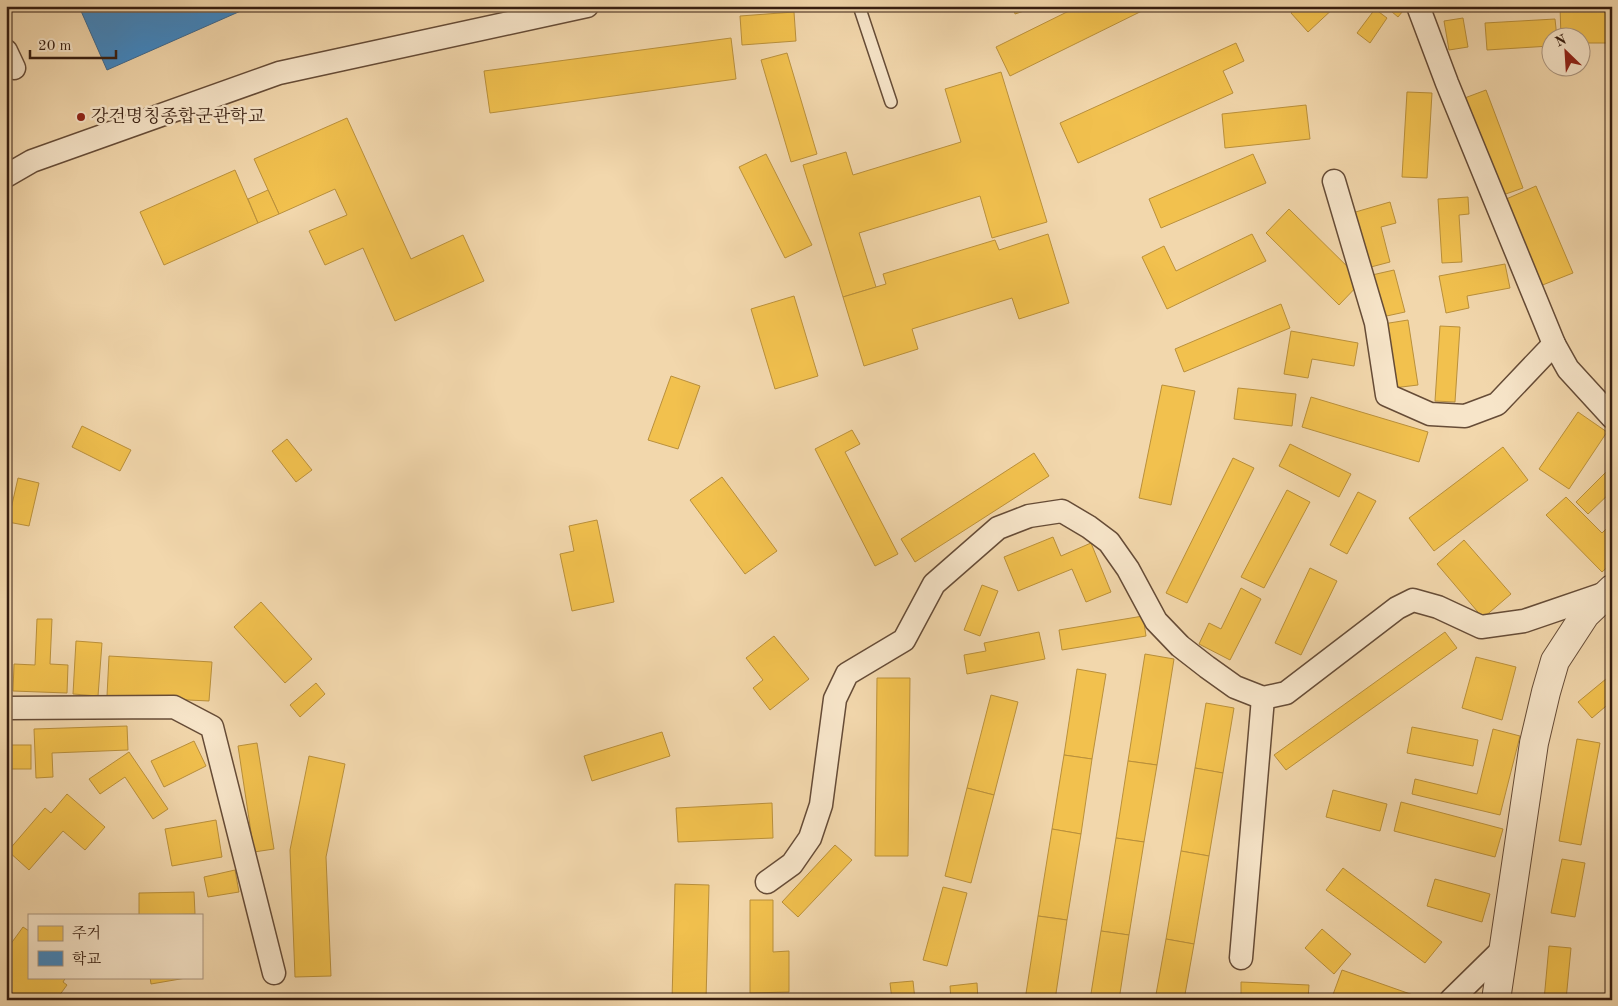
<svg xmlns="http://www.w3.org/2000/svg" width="1618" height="1006" viewBox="0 0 1618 1006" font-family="'Old Standard TT','Noto Serif KR',serif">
<rect width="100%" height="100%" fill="#f2d7ac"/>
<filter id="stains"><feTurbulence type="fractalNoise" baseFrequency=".004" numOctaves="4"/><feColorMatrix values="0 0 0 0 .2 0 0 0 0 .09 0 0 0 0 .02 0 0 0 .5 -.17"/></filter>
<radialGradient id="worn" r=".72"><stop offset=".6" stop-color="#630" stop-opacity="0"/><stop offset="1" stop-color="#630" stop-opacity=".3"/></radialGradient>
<g fill="#f2c14e" stroke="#ba903b">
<polygon points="1013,6 1039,6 1015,14"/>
<polygon points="1079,6 1152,6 1010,76 996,47"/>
<polygon points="1298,6 1336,6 1308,32 1291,13"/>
<polygon points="1385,6 1407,6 1398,17"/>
<polygon points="1560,6 1612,6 1612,43 1580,43 1580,38 1561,38"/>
<polygon points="1375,9 1387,18 1370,43 1357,33"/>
<polygon points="794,12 796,41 742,45 740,16"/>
<polygon points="1463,18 1468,47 1449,50 1444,21"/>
<polygon points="1555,19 1557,38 1550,38 1550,46 1487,50 1485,23"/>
<polygon points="731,38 736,79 490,113 484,71"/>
<polygon points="1236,43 1244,61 1223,71 1233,93 1078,163 1060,123"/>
<polygon points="787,53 817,154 791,162 761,60"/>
<polygon points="1001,72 1047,222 992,238 980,196 859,233 876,287 843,297 803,165 846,152 853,175 961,142 945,89"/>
<polygon points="1486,90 1523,188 1500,196 1462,99"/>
<polygon points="1407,92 1432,93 1427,178 1402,177"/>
<polygon points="1306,105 1310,139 1225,148 1222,114"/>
<polygon points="347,118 411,259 463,235 484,281 395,321 363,248 325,265 309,231 347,215 335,189 279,214 254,159"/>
<polygon points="766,154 812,245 785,258 739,167"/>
<polygon points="1253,154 1266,183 1161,228 1149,199"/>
<polygon points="235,170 258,223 164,265 140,212"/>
<polygon points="1536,186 1573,273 1540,286 1504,200"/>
<polygon points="268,190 279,214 258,223 248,199"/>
<polygon points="1468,197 1469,214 1459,215 1462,262 1442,263 1438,199"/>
<polygon points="1390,202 1396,223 1381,227 1390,262 1367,268 1352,213"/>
<polygon points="1289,209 1362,281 1339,305 1266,233"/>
<polygon points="1048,234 1069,303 1019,319 1012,298 912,329 918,349 864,366 843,297 886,284 883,274 995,240 999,250"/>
<polygon points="1252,234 1266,261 1167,309 1142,257 1164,246 1176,271"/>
<polygon points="1505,264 1510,288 1467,296 1469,308 1446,313 1439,276"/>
<polygon points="1394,270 1405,312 1382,317 1372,275"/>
<polygon points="794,296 818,376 775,389 751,309"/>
<polygon points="1281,304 1290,328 1184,372 1175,349"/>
<polygon points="1408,320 1418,385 1393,388 1383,324"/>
<polygon points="1440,326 1460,327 1455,402 1435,401"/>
<polygon points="1291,331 1358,343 1354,366 1312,359 1308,378 1284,374"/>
<polygon points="671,376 700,386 678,449 648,440"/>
<polygon points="1162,385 1195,391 1171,505 1139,498"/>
<polygon points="1238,388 1296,394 1292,426 1234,419"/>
<polygon points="1311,397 1428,432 1419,462 1302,427"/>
<polygon points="1578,412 1607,432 1569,489 1539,469"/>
<polygon points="82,426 131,450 120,471 72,447"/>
<polygon points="852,430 860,444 845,452 898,554 875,566 815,449"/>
<polygon points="287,439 312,470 296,482 272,451"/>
<polygon points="1290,444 1351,474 1339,497 1279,466"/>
<polygon points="1503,447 1528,480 1434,551 1409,518"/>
<polygon points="1034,453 1049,476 915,562 901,539"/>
<polygon points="1233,458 1254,468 1187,603 1166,593"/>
<polygon points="1612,466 1612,491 1588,514 1576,502"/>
<polygon points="722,477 777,551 745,574 690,500"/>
<polygon points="18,478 39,483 29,526 8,522"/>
<polygon points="1287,490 1310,502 1264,588 1241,577"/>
<polygon points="1358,492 1376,501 1347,554 1330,545"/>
<polygon points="1566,497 1602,533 1612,523 1612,563 1602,572 1546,515"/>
<polygon points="597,520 614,602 572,611 560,554 574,551 569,526"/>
<polygon points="1053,537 1061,556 1091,543 1111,592 1086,602 1072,569 1018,591 1004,557"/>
<polygon points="1464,540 1511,594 1483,618 1437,564"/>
<polygon points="1310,568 1337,581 1301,655 1275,643"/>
<polygon points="982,585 998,591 980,636 964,630"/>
<polygon points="1241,588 1261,599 1230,660 1199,644 1209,623 1221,629"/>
<polygon points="261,602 312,659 285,683 234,627"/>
<polygon points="1143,616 1146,636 1062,650 1059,630"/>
<polygon points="37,619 52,619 50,664 68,665 67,693 13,691 14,664 35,665"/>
<polygon points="1039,632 1045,659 967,674 964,655 986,651 984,643"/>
<polygon points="1445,632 1457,648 1286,770 1274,755"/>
<polygon points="774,636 809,679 770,710 753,688 763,680 746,658"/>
<polygon points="76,641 102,643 98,696 73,694"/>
<polygon points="1145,654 1174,659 1157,765 1128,761"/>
<polygon points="109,656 212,662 209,701 107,696"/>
<polygon points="1476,657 1516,667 1502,720 1462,708"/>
<polygon points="1077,669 1106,674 1092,759 1064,755"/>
<polygon points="1612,674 1612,701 1592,718 1578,702"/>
<polygon points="877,678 910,678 908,856 875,856"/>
<polygon points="316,683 325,694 300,717 290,705"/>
<polygon points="991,695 1018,702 994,795 967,788"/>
<polygon points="1206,703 1234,708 1223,773 1195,768"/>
<polygon points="127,726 128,750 52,753 53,777 36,778 34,729"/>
<polygon points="1412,727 1478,740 1473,766 1407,753"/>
<polygon points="1493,729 1520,736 1500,815 1412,794 1415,779 1477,794"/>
<polygon points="662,732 670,756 592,781 584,756"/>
<polygon points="1577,739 1600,743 1581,845 1559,841"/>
<polygon points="194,741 206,766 164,787 151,761"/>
<polygon points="257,743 274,849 254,852 238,746"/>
<rect x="6" y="745" width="25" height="24"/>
<polygon points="129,752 168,809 153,819 125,777 100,794 89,779"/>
<polygon points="1064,755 1092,759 1081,834 1052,829"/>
<polygon points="309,756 345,764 326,857 331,976 295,977 290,850"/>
<polygon points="1128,761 1157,765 1144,842 1116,838"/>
<polygon points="1195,768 1223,773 1209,856 1181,851"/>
<polygon points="967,788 994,795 971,883 945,876"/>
<polygon points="1333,790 1387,804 1380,831 1326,817"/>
<polygon points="67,794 105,827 85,850 63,831 29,870 8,851 45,808 51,813"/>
<polygon points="1401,802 1503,829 1495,857 1394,831"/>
<polygon points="772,803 773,838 678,842 676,808"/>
<polygon points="216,820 222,857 172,866 165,829"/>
<polygon points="1052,829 1081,834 1067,920 1038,916"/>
<polygon points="1116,838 1144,842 1129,935 1101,931"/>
<polygon points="835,845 852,860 798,917 782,902"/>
<polygon points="1181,851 1209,856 1194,944 1166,939"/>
<polygon points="1562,859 1585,863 1575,917 1551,913"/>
<polygon points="1343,868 1442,942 1425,963 1326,890"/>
<polygon points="235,870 239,892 208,897 204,877"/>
<polygon points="1435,879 1490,894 1482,922 1427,906"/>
<polygon points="675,884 709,885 706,1000 672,1000"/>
<polygon points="943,887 967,893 947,966 923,960"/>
<polygon points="194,892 195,914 139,915 139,893"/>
<polygon points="750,900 773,900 773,952 789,951 789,992 750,993"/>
<polygon points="1038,916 1067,920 1055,1000 1025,1000"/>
<polygon points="23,927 29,931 29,977 66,977 63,982 67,985 56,1000 6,1000 6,942 10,945"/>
<polygon points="1322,929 1351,954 1334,974 1305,948"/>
<polygon points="1101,931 1129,935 1119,1000 1090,1000"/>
<polygon points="1166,939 1194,944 1184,1000 1155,1000"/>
<polygon points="1549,946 1571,948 1566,1000 1544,1000"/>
<polygon points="1342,970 1416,996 1415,1000 1331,1000"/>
<polygon points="150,977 185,977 186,978 151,984"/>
<polygon points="913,981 915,1000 892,1000 890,983"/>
<polygon points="1241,982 1309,985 1308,1000 1241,1000"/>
<polygon points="977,983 978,1000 951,1000 950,986"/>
</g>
<polygon fill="#3f88c5" stroke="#3d688f" points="91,6 252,6 107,70 81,11"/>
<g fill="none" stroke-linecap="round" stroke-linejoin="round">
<g stroke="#664c37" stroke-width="14">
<polyline id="service" points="859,6 891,102"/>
</g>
<g stroke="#664c37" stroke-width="25">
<g id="minor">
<polyline points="1418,6 1447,83 1554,344 1568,369 1612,417"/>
<polyline points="6,51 14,68"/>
<polyline points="6,176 32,161 279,73 587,6"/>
<polyline points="1334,181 1376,323 1387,395 1430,414 1465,416 1497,404 1554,344"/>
<polyline points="6,708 174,707 212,727 274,973"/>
<polyline points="767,882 792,864 810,838 821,805 835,699 847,674 904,640 934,584 998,528 1029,516 1062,511 1089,527 1109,542 1128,569 1156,621 1180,646 1207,667 1235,687 1263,698 1286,693 1397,608 1413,600 1438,607 1481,627 1524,621 1606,593"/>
<polyline points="1241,958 1263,698"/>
<polyline points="1451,1000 1504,948"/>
</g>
</g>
<g stroke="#664c37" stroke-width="30">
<polyline id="tertiary" points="1496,1000 1534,743 1546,692 1555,661 1585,615 1612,589"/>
</g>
<use href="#service" stroke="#f7e5c9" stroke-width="11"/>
<use href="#minor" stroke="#f7e5c9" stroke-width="22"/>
<use href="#tertiary" stroke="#f7e5c9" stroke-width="28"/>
</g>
<circle fill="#8f2418" stroke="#f7e5c9" stroke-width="2" cx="81" cy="117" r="5"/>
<g text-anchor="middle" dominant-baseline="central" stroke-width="5" stroke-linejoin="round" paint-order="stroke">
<g font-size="18" fill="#371e10" stroke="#f7e5c9" text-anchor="start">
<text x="91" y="117">강건명칭종합군관학교</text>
</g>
</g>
<rect width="1618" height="1006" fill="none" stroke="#f2d7ac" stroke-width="25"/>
<rect x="8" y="8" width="1603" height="991" fill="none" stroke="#371e10" stroke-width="2.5"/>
<rect x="12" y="12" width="1593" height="981" fill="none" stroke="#371e10"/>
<rect x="28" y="914" width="175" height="65" fill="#f7e5c9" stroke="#aa957f"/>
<rect x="38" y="926" width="25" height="15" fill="#f2c14e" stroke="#aa957f"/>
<text x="72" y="938" font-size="15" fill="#371e10">주거</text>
<rect x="38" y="951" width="25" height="15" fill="#3f88c5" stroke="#aa957f"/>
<text x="72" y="964" font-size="15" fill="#371e10">학교</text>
<g transform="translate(1566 52) rotate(335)"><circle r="24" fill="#f7e5c9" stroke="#aa957f"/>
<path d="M0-4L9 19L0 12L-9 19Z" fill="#8f2418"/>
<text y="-8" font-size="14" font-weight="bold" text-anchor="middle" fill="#371e10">N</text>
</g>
<path d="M30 50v8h86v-8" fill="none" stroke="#371e10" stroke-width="2.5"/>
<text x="38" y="50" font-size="15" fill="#371e10" stroke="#f7e5c9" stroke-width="4" paint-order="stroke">20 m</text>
<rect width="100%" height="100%" filter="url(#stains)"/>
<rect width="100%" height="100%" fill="url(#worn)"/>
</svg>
